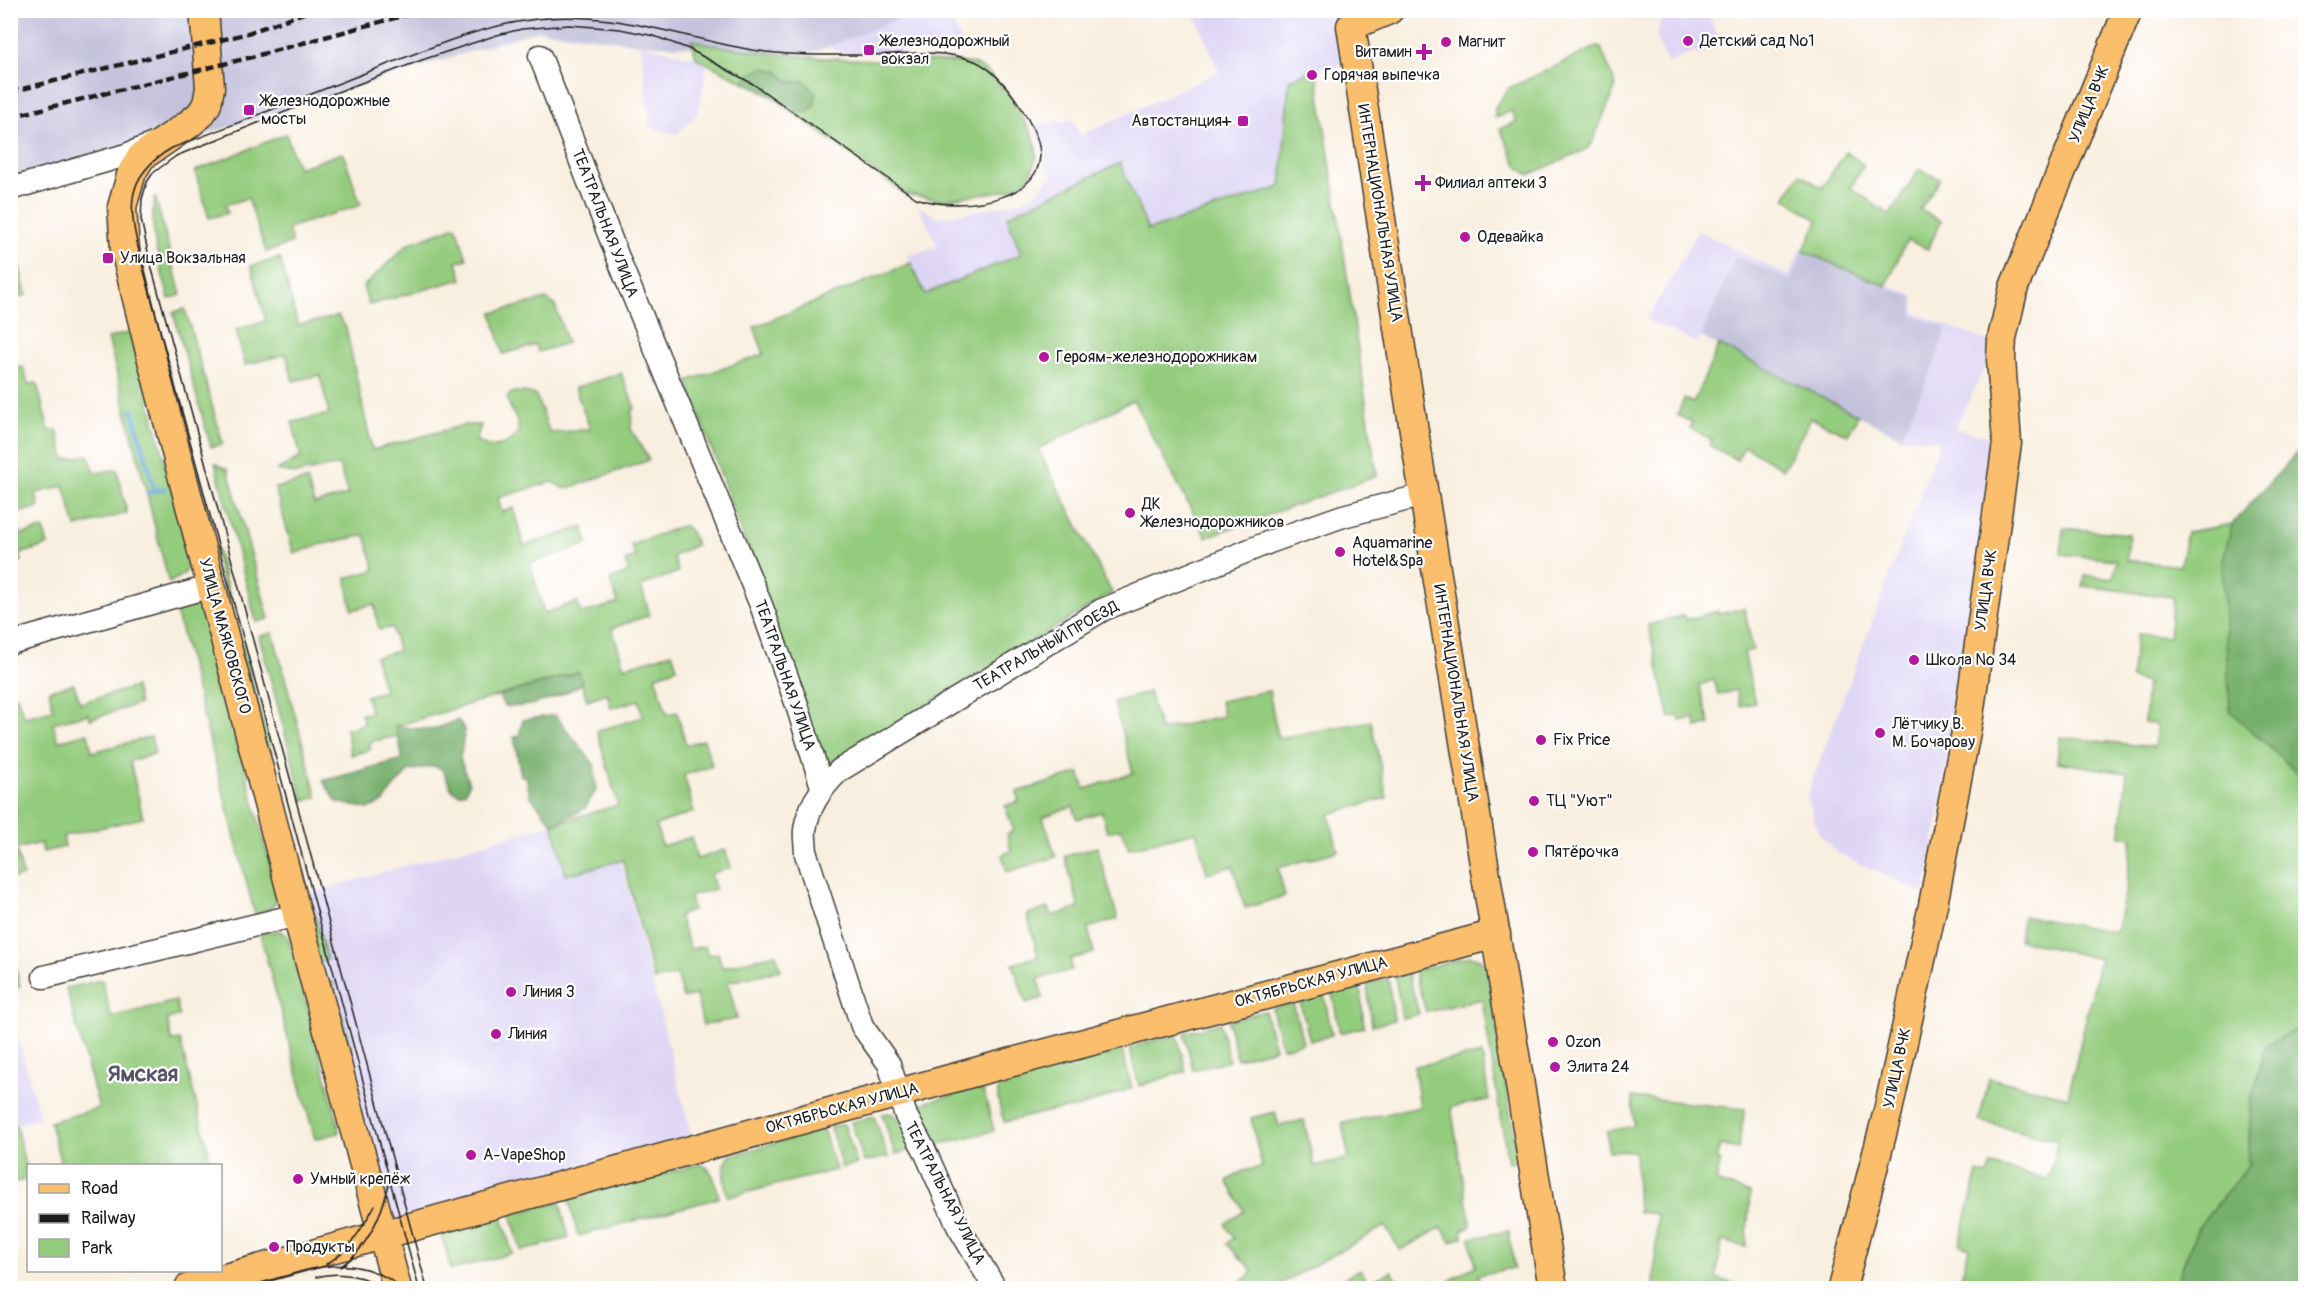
<svg xmlns="http://www.w3.org/2000/svg" width="2316" height="1299" viewBox="0 0 2316 1299" font-family="Pangolin,sans-serif">
<rect width="100%" height="100%" fill="#fff"/>
<filter id="ink" filterUnits="userSpaceOnUse"><feTurbulence type="fractalNoise" baseFrequency=".0167" numOctaves="2"/><feDisplacementMap in="SourceGraphic" scale="12" xChannelSelector="R" yChannelSelector="G"/><feConvolveMatrix kernelMatrix="1 2 1 2 8 2 1 2 1" color-interpolation-filters="sRGB"/></filter>
<filter id="wash" filterUnits="userSpaceOnUse"><feTurbulence type="fractalNoise" baseFrequency=".008" numOctaves="4" result="noise"/><feDisplacementMap in="SourceGraphic" scale="24" xChannelSelector="R" yChannelSelector="G"/><feGaussianBlur stdDeviation="1.35" result="paint"/><feColorMatrix in="noise" values="0 0 0 0 0 0 0 0 0 0 0 0 0 0 0 0 0 1.4 0 .05"/><feComposite in="paint" operator="in"/></filter>
<g filter="url(#wash)">
<rect width="100%" height="100%" fill="#f9efe0"/>
<g fill="#ded5f5">
<polygon points="917,10 967,11 951,17 965,52 844,53 828,47"/>
<polygon points="1193,11 1423,11 1354,42 1357,62 1316,68 1289,80 1281,187 1148,231 1120,164 1007,215 1022,254 924,294 907,256 938,246 918,206 937,217 949,216 1017,203 1036,192 1053,174 1045,171 1045,153 1034,125 1073,120 1080,136 1219,72"/>
<polygon points="1664,11 1727,11 1710,19 1721,44 1697,55 1695,51 1667,64 1656,37"/>
<polygon points="641,44 696,58 707,66 697,115 677,134 650,127"/>
<polygon points="1698,231 1789,276 1801,248 1914,296 1915,313 1996,345 1955,428 2002,441 1925,894 1837,853 1818,832 1807,795 1940,441 1901,437 1701,337 1697,343 1647,320"/>
<polygon points="553,824 567,876 621,861 695,1149 383,1234 296,897"/>
<polygon points="10,1008 40,1118 11,1126 10,1126"/>
</g>
<g fill="#c3c1db">
<polygon points="10,11 917,11 809,54 641,44 539,30 110,164 11,193"/>
<polygon points="1803,251 1913,298 1913,315 1946,328 1935,362 1901,437 1701,337 1736,256 1790,280"/>
</g>
<g fill="#94cc7e" stroke="#58744d" stroke-width="1.5">
<path d="M692 40C780 60 870 60 960 62L974 64 988 72 1009 95 1034 137 1037 156 1031 174 1023 183 1009 190 941 200 905 194 792 112H808L789 82 777 71 750 74 744 82 696 58Z"/>
<polygon points="1596,47 1601,48 1616,86 1592,143 1587,149 1529,175 1518,167 1500,129 1516,122 1512,111 1495,118 1495,107 1509,88"/>
<polygon points="1316,68 1377,476 1206,537 1133,400 1038,449 1112,593 826,766 687,381 764,354 754,327 911,263 925,294 1021,254 1007,216 1120,163 1148,230 1281,187 1289,80"/>
<polygon points="286,134 298,168 343,153 361,205 288,228 292,243 266,252 248,198 225,205 228,213 209,218 195,171"/>
<polygon points="1846,152 1864,165 1851,188 1890,215 1919,169 1940,179 1920,210 1941,221 1928,249 1907,240 1886,286 1803,251 1818,221 1785,198 1800,174 1822,188"/>
<path d="M155 196 181 295 169 299C160 264 148 232 155 196Z"/>
<polygon points="456,226 467,259 457,262 462,279 369,305 363,287 408,244"/>
<path d="M280 258 298 325 338 316 346 328 372 450 464 425H481L476 440C480 442 485 446 490 446 501 447 520 440 518 425 516 415 508 408 507 397 515 389 525 392 536 395L550 433 590 429 575 388 621 373 635 408 632 411 631 429 649 460 566 489 552 482 498 498 502 512 513 508 524 546 583 527 588 544 530 563 544 613 577 602 581 614 618 603 610 580 629 572 625 561 635 557 631 545 684 525 691 532 696 545 673 556 678 572 641 586 650 615 612 628 624 667 672 653 677 668 655 676 667 714 677 712 686 745 704 740 712 766 684 775 694 812 656 825 662 846 691 837 697 859 725 850 731 867 711 874 715 889 690 896 693 910 679 916 690 949 705 946 708 955 718 953 722 967 776 954 781 970 728 982 737 1019 703 1025 696 995 683 998 677 975 654 980 623 860 566 875 553 824 618 805 597 731 643 717 639 700 611 708 607 693 587 700 578 672 396 726 398 736 370 742V750L351 755 346 729 364 724 361 714 371 713 366 696 384 691 375 657 398 651 392 627 379 630 374 604 352 610 346 578 375 570 365 535 319 545 294 554 275 488 307 480 314 504 348 495 339 465 295 474 277 470 301 457 292 422 329 414 320 375 293 381 286 354 245 365 236 330 266 321 251 266Z"/>
<polygon points="19,264 26,295 11,299 11,266"/>
<polygon points="546,299 555,305 567,343 538,352 536,345 503,354 492,313"/>
<polygon points="185,309 223,444 211,447 173,312"/>
<polygon points="156,322 327,960 319,962"/>
<polygon points="131,332 190,557 185,573 169,583 108,338"/>
<polygon points="1719,345 1858,415 1848,435 1811,418 1783,469 1745,446 1737,460 1709,445 1712,440 1690,428 1692,422 1677,415 1684,399 1693,403"/>
<polygon points="23,367 28,384 37,383 49,431 57,430 65,460 88,455 95,473 117,469 127,513 76,527 64,486 36,493 39,507 14,514 20,535 43,529 48,545 20,554 22,561 11,564 11,370"/>
<polygon points="2305,444 2305,1025 2266,1046 2251,1102 2248,1166 2198,1228 2174,1288 1958,1288 1969,1248 1959,1244 1978,1172 1988,1175 1991,1165 2048,1180 2058,1141 1979,1121 1989,1078 2068,1097 2100,959 2019,940 2023,916 2116,932 2126,890 2132,838 2120,836 2127,773 2057,762 2060,737 2154,747 2157,725 2144,722 2147,683 2131,679 2137,634 2169,637 2173,597 2083,586 2085,575 2113,579 2117,560 2061,554 2063,528 2129,534 2127,560 2180,566 2187,532 2232,524"/>
<polygon points="215,463 228,470 269,619 256,622"/>
<polygon points="188,601 197,604 203,609 279,898 271,908 255,915 174,603"/>
<polygon points="1744,608 1753,650 1744,652 1755,703 1740,706 1736,690 1718,695 1714,680 1699,685 1710,724 1697,728 1694,718 1680,721 1678,716 1670,718 1648,625 1685,615 1686,620 1718,611 1719,614"/>
<polygon points="273,633 317,797 303,801 259,636"/>
<polygon points="74,684 80,703 135,687 139,704 90,719 88,714 53,723 58,741 88,733 92,752 151,737 155,754 130,761 143,818 63,836 65,847 43,852 41,843 16,849 23,876 11,879 11,698 17,696 24,717 53,710 49,690"/>
<polygon points="1269,691 1278,738 1371,721 1387,798 1329,814 1338,851 1278,868 1285,896 1245,908 1233,866 1207,873 1196,832 1129,848 1121,829 1107,832 1102,812 1077,819 1073,806 1043,817 1056,857 1007,872 1002,855 1011,851 1007,834 1014,831 1005,806 1019,801 1017,792 1079,773 1085,789 1133,773 1114,702 1149,692 1160,730 1223,716 1220,701"/>
<polygon points="1097,847 1118,919 1088,928 1094,953 1070,959 1072,970 1038,979 1043,998 1026,1003 1013,964 1038,956 1027,914 1049,908 1052,916 1079,908 1065,856"/>
<polygon points="278,930 288,936 338,1122 339,1133 315,1139 260,934"/>
<polygon points="10,945 20,986 11,990 10,990"/>
<polygon points="1470,956 1480,959 1487,968 1518,1161 1508,1163 1482,999 1426,1012 1414,971"/>
<polygon points="1408,973 1419,1014 1402,1018 1395,976"/>
<polygon points="1388,978 1394,1020 1372,1026 1367,984"/>
<polygon points="102,980 111,1017 176,1001 179,1016 167,1019 172,1041 180,1040 212,1165 135,1166 134,1163 123,1165 105,1165 104,1163 94,1165 55,1165 61,1164 50,1122 99,1108 66,988"/>
<polygon points="333,982 353,1056 345,1058 325,984"/>
<polygon points="1360,985 1364,1027 1340,1033 1332,993"/>
<polygon points="1324,995 1332,1035 1310,1041 1300,1002"/>
<polygon points="1293,1003 1303,1043 1282,1048 1272,1009"/>
<polygon points="1265,1011 1275,1049 1237,1059 1228,1021"/>
<polygon points="1220,1023 1229,1061 1193,1070 1184,1033"/>
<polygon points="1177,1035 1186,1071 1139,1086 1129,1047"/>
<path d="M1122 1050 1132 1088 1080 1107 1051 1111 1004 1122C1001 1109 993 1093 1002 1082Z"/>
<polygon points="1482,1054 1489,1100 1451,1107 1471,1227 1462,1229 1463,1237 1451,1242 1442,1227 1400,1250 1385,1226 1273,1288 1245,1288 1240,1284 1253,1271 1227,1244 1234,1238 1225,1224 1244,1211 1227,1181 1243,1171 1262,1167 1251,1118 1275,1112 1279,1126 1304,1120 1314,1166 1349,1158 1342,1123 1420,1107 1414,1066"/>
<polygon points="975,1089 984,1092 994,1131 928,1147 913,1111 916,1105"/>
<polygon points="1632,1097 1745,1109 1738,1149 1720,1145 1716,1159 1721,1161 1716,1182 1750,1193 1746,1247 1722,1241 1716,1278 1747,1288 1654,1288 1657,1214 1638,1212 1635,1151 1608,1151 1607,1131 1634,1126"/>
<polygon points="889,1113 895,1115 919,1149 895,1154 882,1114"/>
<polygon points="874,1116 888,1157 864,1162 851,1122"/>
<polygon points="844,1124 857,1164 842,1168 830,1127"/>
<polygon points="16,1125 28,1179 11,1183 11,1126"/>
<path d="M823 1129 836 1170 728 1197C725 1183 719 1169 730 1156Z"/>
<path d="M699 1164C714 1167 716 1185 719 1198L578 1236 569 1199Z"/>
<polygon points="560,1202 569,1238 521,1251 511,1214"/>
<polygon points="502,1217 512,1253 451,1270 441,1232"/>
<polygon points="1509,1231 1514,1268 1478,1275 1480,1288 1418,1288 1432,1280 1438,1288 1475,1266 1470,1238"/>
<polygon points="1361,1269 1368,1283 1392,1271 1403,1288 1326,1288"/>
</g>
<g fill="#77b06d" stroke="#4a6644" stroke-width="1.5">
<polygon points="764,68 777,71 789,82 805,81 816,93 814,106 808,112 792,112 775,98 744,82 750,74"/>
<polygon points="2305,444 2305,780 2230,711 2222,564 2232,524"/>
<path d="M579 672 582 684C558 697 532 709 504 706L499 696Z"/>
<polygon points="555,715 594,764 596,790 585,809 553,824 530,796 526,776 521,776 514,737 519,736 523,720"/>
<polygon points="458,720 465,730 460,758 469,784 466,792 459,794 452,790 442,769 433,766 409,771 392,789 384,802 368,809 337,802 323,781 403,759 395,726 432,730"/>
<polygon points="2305,1025 2305,1288 2174,1288 2198,1228 2248,1166 2251,1102 2266,1045"/>
</g>
<g fill="none" stroke-linecap="round" stroke-linejoin="round">
<g stroke="#64a5d8" stroke-width="4.5">
<polyline points="132,410 155,491 148,493"/>
<polyline points="155,491 164,489"/>
</g>
</g>
</g>
<g filter="url(#ink)">
<g fill="none" stroke-linecap="round" stroke-linejoin="round">
<g stroke="#3d3c39" stroke-width="25">
<g id="minor">
<polyline points="540,56 624,273 761,605 797,705 822,787"/>
<polyline points="10,189 126,155 154,144"/>
<polyline points="10,643 212,586"/>
<polyline points="44,977 297,915"/>
<path d="M995 1288 958 1226 924 1149 906 1116 889 1064 862 1026 806 854C806 846 804 837 805 830 808 806 823 786 840 770L1102 610 1272 541 1343 516 1424 495"/>
</g>
</g>
<g stroke="#3d3c39" stroke-width="31">
<g id="major">
<polyline points="204,10 210,88 207,104 201,114 189,124 141,157 132,172 122,207 125,250 153,364 305,945 397,1288"/>
<polyline points="1389,10 1351,26 1424,495 1553,1288"/>
<polyline points="189,1288 986,1069 1496,934"/>
<polyline points="1842,1288 1888,1111 1933,905 1969,716 2007,443 2001,359 2002,338 2014,287 2128,10"/>
</g>
</g>
<use href="#minor" stroke="#fff" stroke-width="22"/>
<use href="#major" stroke="#fabe6d" stroke-width="28"/>
<g stroke="#1c1c1c" stroke-width="1.5">
<path d="M326 1264C349 1252 363 1227 375 1205"/>
<path d="M340 1267C367 1250 382 1214 389 1184"/>
<path d="M316 1277C341 1270 364 1277 387 1288"/>
<path d="M243 1288C301 1274 348 1245 402 1288"/>
<path d="M419 1288 141 260C129 210 122 177 172 148 241 122 309 95 378 68 427 49 478 27 530 20 606 8 679 37 752 50 789 56 826 55 862 55 898 55 938 48 972 60 998 69 1022 106 1033 129 1068 200 960 214 916 198L753 84 689 49 654 36 620 29 569 25 522 29 497 35 422 60 300 106 176 156 153 173 147 182 142 199 141 219 150 262 203 454 427 1288"/>
</g>
<g stroke="#1c1c1c" stroke-width="4.5" stroke-dasharray="9 4.5" stroke-linecap="butt">
<polyline points="10,92 245,34 312,10"/>
<polyline points="10,117 248,58 424,10"/>
</g>
</g>
</g>
<g fill="#b5179e" stroke="#fff" stroke-width="2">
<circle cx="1688" cy="41" r="6"/>
<circle cx="1446" cy="42" r="6"/>
<rect x="863" y="44" width="12" height="12" rx="3"/>
<path d="M1421 43h6v6h6v6h-6v6h-6v-6h-6v-6h6z"/>
<circle cx="1312" cy="75" r="6"/>
<rect x="243" y="104" width="12" height="12" rx="3"/>
<rect x="1237" y="115" width="12" height="12" rx="3"/>
<path d="M1420 174h6v6h6v6h-6v6h-6v-6h-6v-6h6z"/>
<circle cx="1465" cy="237" r="6"/>
<rect x="102" y="252" width="12" height="12" rx="3"/>
<circle cx="1044" cy="357" r="6"/>
<circle cx="1130" cy="513" r="6"/>
<circle cx="1340" cy="552" r="6"/>
<circle cx="1914" cy="660" r="6"/>
<circle cx="1880" cy="733" r="6"/>
<circle cx="1541" cy="740" r="6"/>
<circle cx="1534" cy="801" r="6"/>
<circle cx="1533" cy="852" r="6"/>
<circle cx="511" cy="992" r="6"/>
<circle cx="496" cy="1034" r="6"/>
<circle cx="1553" cy="1042" r="6"/>
<circle cx="1555" cy="1067" r="6"/>
<circle cx="471" cy="1155" r="6"/>
<circle cx="298" cy="1179" r="6"/>
<circle cx="274" cy="1247" r="6"/>
</g>
<g text-anchor="middle" dominant-baseline="central" stroke-width="4.5" stroke-linejoin="round" paint-order="stroke">
<g font-size="16" fill="#1c1c1c" stroke="#fff" text-anchor="start">
<text x="881" y="41">Железнодорожный<tspan x="881" dy="18">вокзал</tspan></text>
<text x="1700" y="41">Детский сад №1</text>
<text x="1458" y="42">Магнит</text>
<text x="1412" y="52" text-anchor="end">Витамин</text>
<text x="1324" y="75">Горячая выпечка</text>
<text x="261" y="101">Железнодорожные<tspan x="261" dy="18">мосты</tspan></text>
<text x="1231" y="121" text-anchor="end">Автостанция+</text>
<text x="1435" y="183">Филиал аптеки 3</text>
<text x="1477" y="237">Одевайка</text>
<text x="120" y="258">Улица Вокзальная</text>
<text x="1056" y="357">Героям-железнодорожникам</text>
<text x="1142" y="504">ДК<tspan x="1142" dy="18">Железнодорожников</tspan></text>
<text x="1352" y="543">Aquamarine<tspan x="1352" dy="18">Hotel&amp;Spa</tspan></text>
<text x="1926" y="660">Школа № 34</text>
<text x="1892" y="724">Лётчику В.<tspan x="1892" dy="18">М. Бочарову</tspan></text>
<text x="1553" y="740">Fix Price</text>
<text x="1546" y="801">ТЦ "Уют"</text>
<text x="1545" y="852">Пятёрочка</text>
<text x="523" y="992">Линия 3</text>
<text x="508" y="1034">Линия</text>
<text x="1565" y="1042">Ozon</text>
<text x="1567" y="1067">Элита 24</text>
<text x="483" y="1155">A-VapeShop</text>
<text x="310" y="1179">Умный крепёж</text>
<text x="286" y="1247">Продукты</text>
</g>
<g font-size="16" fill="#1c1c1c" stroke="#fff">
<text transform="translate(2089 104) rotate(-68)">УЛИЦА ВЧК</text>
<text transform="translate(1380 213) rotate(81)">ИНТЕРНАЦИОНАЛЬНАЯ УЛИЦА</text>
<text transform="translate(605 223) rotate(69)">ТЕАТРАЛЬНАЯ УЛИЦА</text>
<text transform="translate(1986 590) rotate(-82)">УЛИЦА ВЧК</text>
<text transform="translate(225 636) rotate(75)">УЛИЦА МАЯКОВСКОГО</text>
<text transform="translate(1046 646) rotate(-30)">ТЕАТРАЛЬНЫЙ ПРОЕЗД</text>
<text transform="translate(785 675) rotate(71)">ТЕАТРАЛЬНАЯ УЛИЦА</text>
<text transform="translate(1456 693) rotate(81)">ИНТЕРНАЦИОНАЛЬНАЯ УЛИЦА</text>
<text transform="translate(1311 982) rotate(-15)">ОКТЯБРЬСКАЯ УЛИЦА</text>
<text transform="translate(1897 1068) rotate(-78)">УЛИЦА ВЧК</text>
<text transform="translate(842 1108) rotate(-15)">ОКТЯБРЬСКАЯ УЛИЦА</text>
<text transform="translate(945 1193) rotate(63)">ТЕАТРАЛЬНАЯ УЛИЦА</text>
</g>
<g font-size="22" font-weight="bold" fill="#565467" stroke="#fff">
<text x="143" y="1074">Ямская</text>
</g>
</g>
<rect width="2316" height="1299" fill="none" stroke="#fff" stroke-width="36"/>
<rect x="27" y="1164" width="195" height="108" fill="#ffffff" stroke="#a4a4a4" stroke-width="1.5"/>
<rect x="39" y="1184" width="30" height="9" fill="#fabe6d" stroke="#a4a4a4" stroke-width="1.5"/>
<text x="81" y="1194" font-size="18" fill="#1c1c1c">Road</text>
<rect x="39" y="1214" width="30" height="9" fill="#1c1c1c" stroke="#a4a4a4" stroke-width="1.5"/>
<text x="81" y="1224" font-size="18" fill="#1c1c1c">Railway</text>
<rect x="39" y="1239" width="30" height="18" fill="#94cc7e" stroke="#a4a4a4" stroke-width="1.5"/>
<text x="81" y="1254" font-size="18" fill="#1c1c1c">Park</text>
</svg>
